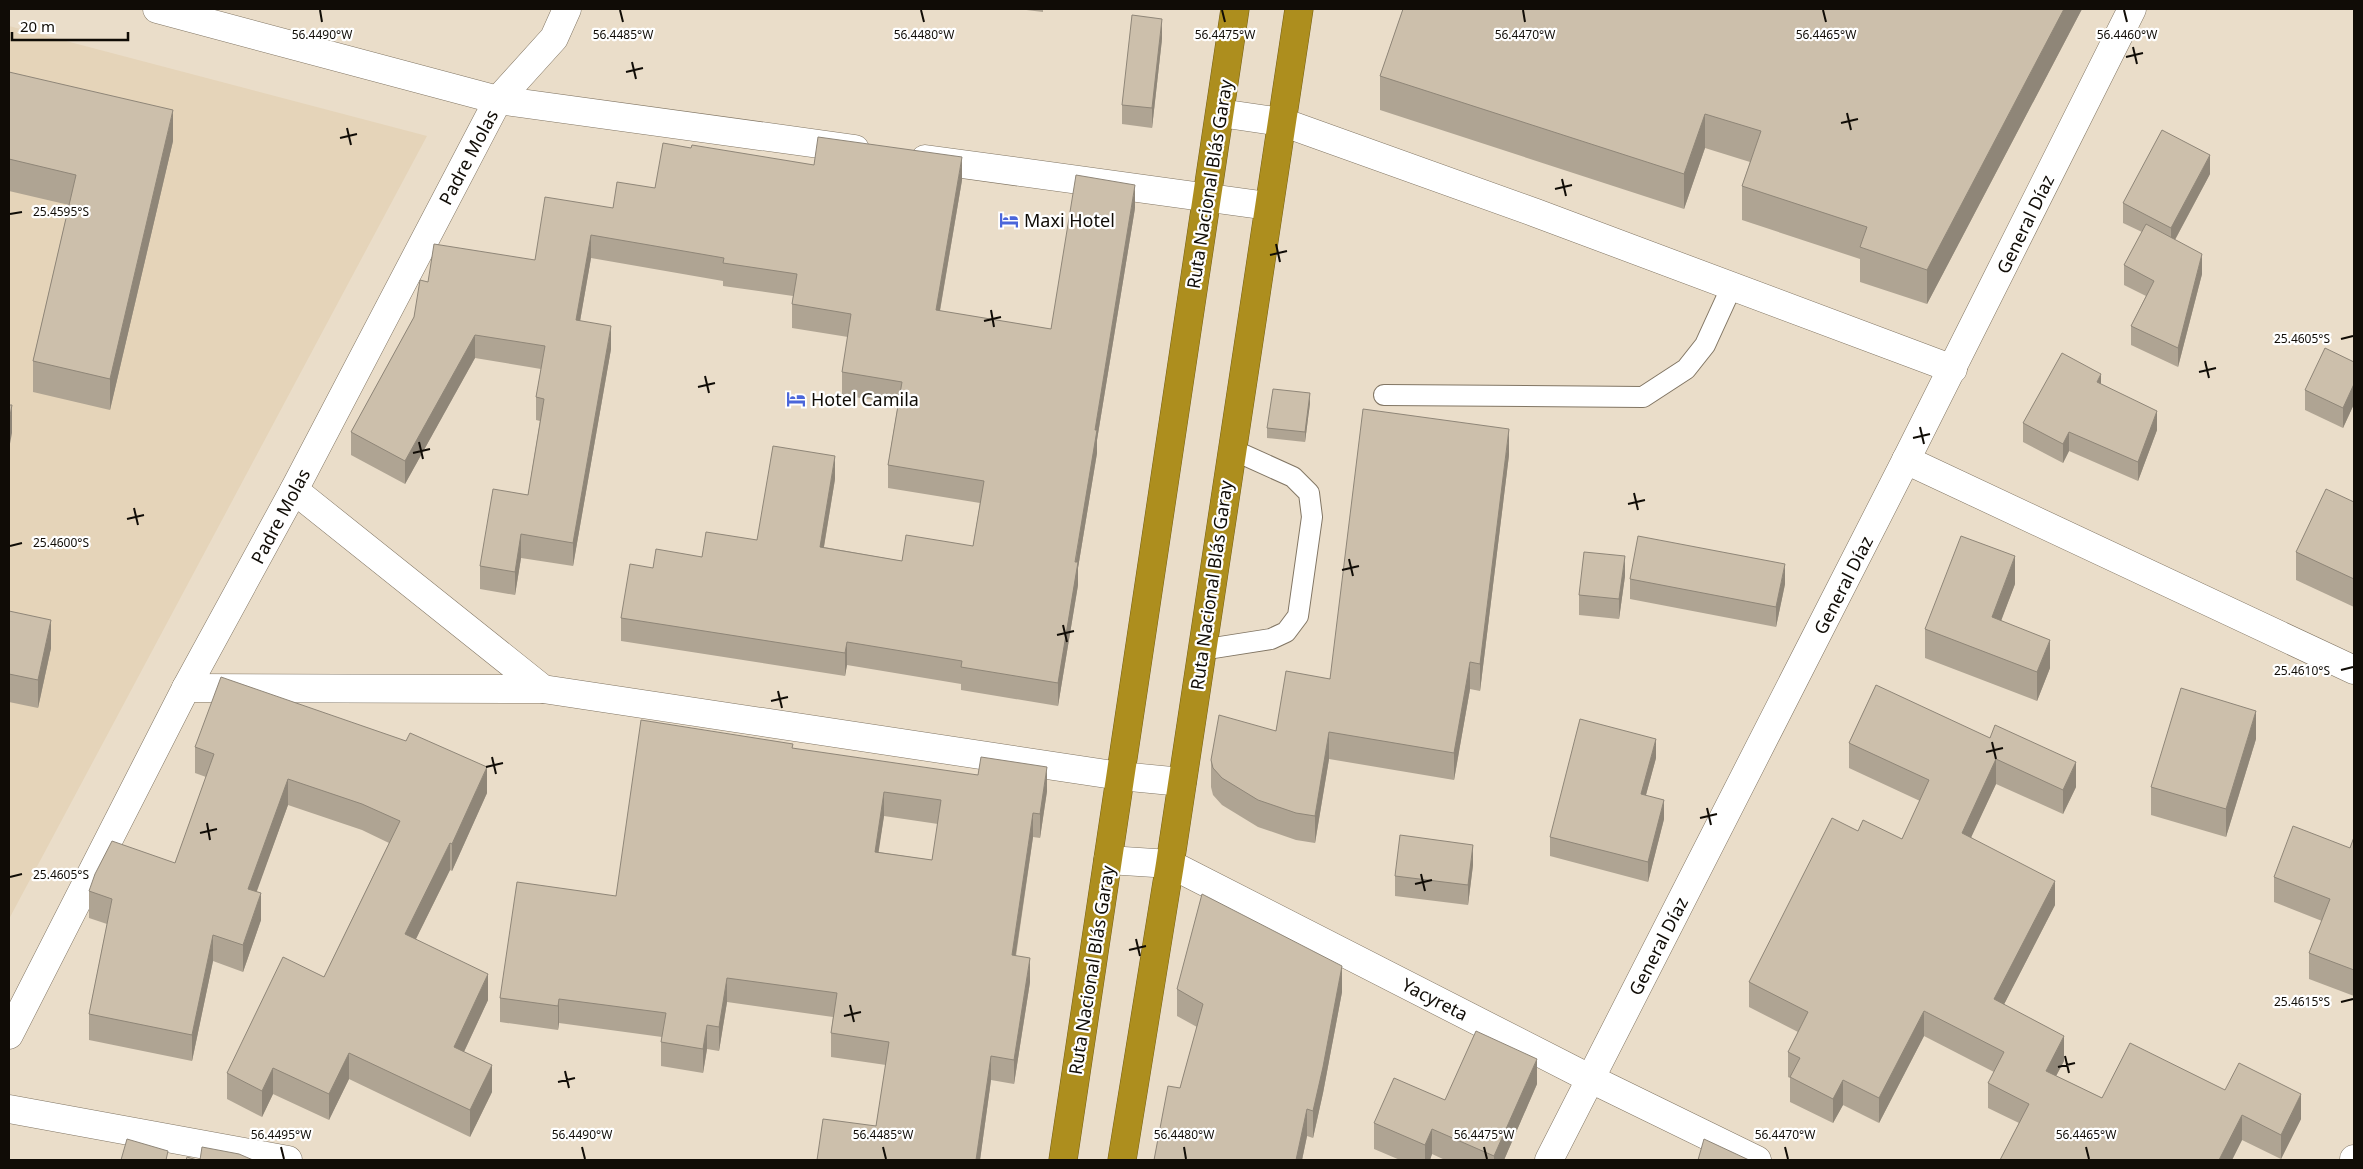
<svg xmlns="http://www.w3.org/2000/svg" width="2363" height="1169" viewBox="0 0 2363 1169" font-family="'Noto Sans',sans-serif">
<rect width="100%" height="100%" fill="#eaddc9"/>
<polygon fill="#e5d4b9" points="9,26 427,136 9,919"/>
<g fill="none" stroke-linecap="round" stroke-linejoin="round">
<g stroke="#817563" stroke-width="22">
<g id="lane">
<polyline points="1384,395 1643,397 1686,369 1705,345 1732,286"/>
<polyline points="1201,650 1271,639 1286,632 1298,616 1312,517 1309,493 1293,477 1231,449"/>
</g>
</g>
<g stroke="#817563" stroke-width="29">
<g id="street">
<polyline points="157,9 498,100 855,149"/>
<polyline points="1220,113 1282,122 1536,213 1953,369"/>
<polyline points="925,159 1268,206"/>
<polyline points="1906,460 2354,670"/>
<polyline points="294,490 543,689 1120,776 1182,782"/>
<polyline points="186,688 543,689"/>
<polyline points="1108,860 1170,864 1591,1079 1757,1160"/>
<polyline points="9,1035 186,688 294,490 498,100 554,38 567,9"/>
<polyline points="9,1109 288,1160"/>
<polyline points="1549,1160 1906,460 2132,9"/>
<polyline points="2354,1160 2354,1159"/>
</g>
</g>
<g stroke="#766016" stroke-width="29">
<g id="highway">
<polyline points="1063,1160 1235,9"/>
<polyline points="1122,1160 1170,864 1299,9"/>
</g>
</g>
<use href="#lane" stroke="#fff" stroke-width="20"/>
<use href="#street" stroke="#fff" stroke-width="28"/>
<use href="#highway" stroke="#ad8e1e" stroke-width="28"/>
</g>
<g fill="#afa493" fill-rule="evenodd">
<polygon points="1018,9 1043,9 1043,12"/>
<polygon points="1403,9 2082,9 1927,304 1860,282 1860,259 1742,220 1742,186 1750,162 1705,148 1684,209 1380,110 1380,76"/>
<polygon points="1162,39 1152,128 1122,124 1122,105"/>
<polygon points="9,72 173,141 110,410 33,392 33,361 69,205 9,191"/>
<polygon points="691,148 814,165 962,180 940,311 1051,329 1135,208 1097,440 1097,453 1078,568 1078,585 1058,706 961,690 961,684 847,665 845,676 621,641 621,618 653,568 702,557 757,540 835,479 824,547 902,561 973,546 980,503 888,488 888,465 898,404 842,395 842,372 848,337 792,328 792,304 793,296 723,286 723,281 591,258 580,321 611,349 573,566 521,558 515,595 480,589 480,566 528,495 540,421 536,420 536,397 541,369 475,358 405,484 351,455 351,432 414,317 428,282 535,260 613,208 655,188"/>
<polygon points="2210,174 2175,240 2202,274 2178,367 2131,345 2131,326 2146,296 2124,285 2124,265 2142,232 2123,223 2123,203"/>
<polygon points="2354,362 2354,404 2343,428 2305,410 2305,390"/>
<polygon points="2101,384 2157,430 2138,481 2069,451 2063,463 2023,442 2023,423"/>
<polygon points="1310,403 1305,442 1267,438 1267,428"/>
<polygon points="1509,455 1480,691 1470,689 1454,780 1329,759 1315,843 1296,840 1258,827 1222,805 1213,795 1211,787 1211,760 1276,731 1330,679"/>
<polygon points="2354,502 2354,607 2296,580 2296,552"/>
<polygon points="1625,576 1619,619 1579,615 1579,595"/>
<polygon points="1630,579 1785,584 1776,627 1630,599"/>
<polygon points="2015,584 2001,620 2050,668 2037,701 1925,658 1925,629"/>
<polygon points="9,611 51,648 38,708 9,702"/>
<polygon points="1876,685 2076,787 2063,814 1996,784 1971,837 2055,905 2004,1004 2064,1061 2056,1076 2102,1098 2225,1090 2301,1119 2281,1159 2242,1140 2232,1160 2000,1160 2019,1123 1988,1108 1988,1083 1994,1072 1924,1036 1879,1123 1843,1105 1833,1123 1790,1102 1790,1078 1788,1077 1788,1052 1798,1032 1749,1007 1749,982 1858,831 1902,839 1920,801 1849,768 1849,743"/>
<polygon points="2256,739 2226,837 2151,815 2151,787"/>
<polygon points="195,747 487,793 452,871 450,870 416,939 488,1000 464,1052 492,1092 470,1137 349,1079 329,1120 273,1094 262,1117 227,1099 227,1073 324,977 389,843 362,830 288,805 256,892 261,920 243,972 213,961 192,1061 89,1040 89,1014 107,924 89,918 89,891 175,863 206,777 195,773"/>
<path d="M793 749 1047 791 1040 838 1033 837 1016 956 1030 982 1014 1084 991 1080 980 1160H817L876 1126 886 1065 831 1057V1033L833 1017 727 1002 719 1051 707 1049 703 1073 661 1066V1042L662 1037 559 1023 558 1030 500 1022V998L616 896ZM884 816 938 824 932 860 878 852Z"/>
<polygon points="1656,758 1646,795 1664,819 1648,882 1550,856 1550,837"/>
<polygon points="2354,837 2354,996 2309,979 2309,953 2322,921 2274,902 2274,877 2350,848"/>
<polygon points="1473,865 1468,905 1395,896 1395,876"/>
<polygon points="1177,989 1342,992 1323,1093 1313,1138 1307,1136 1302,1160 1154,1160 1180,1088 1197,1027 1177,1016"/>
<polygon points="1537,1084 1504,1160 1445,1160 1432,1154 1430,1160 1400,1160 1374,1149 1374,1123 1445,1100"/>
</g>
<g fill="#8f8678">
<polygon points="2064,9 2082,9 1927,304 1927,270"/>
<polygon points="1162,19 1162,39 1152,128 1152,108"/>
<polygon points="173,110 173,141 110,410 110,379"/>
<polygon points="1705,114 1705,148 1684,209 1684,174"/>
<polygon points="2210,155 2210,174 2171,247 2171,228"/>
<polygon points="962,157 962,180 936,333 936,310"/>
<polygon points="1135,185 1135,208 1097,440 1097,453 1078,568 1078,585 1058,706 1058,683 1095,430"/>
<polygon points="591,235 591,258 576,344 576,320"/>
<polygon points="2202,254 2202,274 2178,367 2178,348"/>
<polygon points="611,326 611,349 573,566 573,543"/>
<polygon points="475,335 475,358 405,484 405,461"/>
<polygon points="2101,374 2101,394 2097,382"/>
<polygon points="2354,384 2354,404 2343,428 2343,408"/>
<polygon points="1310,393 1310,403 1305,442 1305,432"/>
<polygon points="12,405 12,433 9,449 9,421"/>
<polygon points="2157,411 2157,430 2138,481 2138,462"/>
<polygon points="1509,429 1509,455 1480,691 1480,664"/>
<polygon points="2069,432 2069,451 2063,463 2063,444"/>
<polygon points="835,456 835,479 820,570 820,547"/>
<polygon points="521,534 521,558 515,595 515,572"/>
<polygon points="1625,556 1625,576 1619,619 1619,599"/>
<polygon points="2015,556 2015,584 1992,645 1992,617"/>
<polygon points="1785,564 1785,584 1776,627 1776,607"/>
<polygon points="51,620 51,648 38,708 38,680"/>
<polygon points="2050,640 2050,668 2037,701 2037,672"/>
<polygon points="847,642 847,665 845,676 845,653"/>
<polygon points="1470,662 1470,689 1454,780 1454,753"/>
<polygon points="2256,711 2256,739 2226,837 2226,809"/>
<polygon points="1329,732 1329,759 1315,843 1315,816"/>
<polygon points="1656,739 1656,758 1641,813 1641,794"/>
<polygon points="1996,759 1996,784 1962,857 1962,833"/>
<polygon points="2076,762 2076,787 2063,814 2063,790"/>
<polygon points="487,767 487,793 452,871 452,844"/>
<polygon points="1047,767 1047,791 1040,838 1040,814"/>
<polygon points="288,779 288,805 248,916 248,889"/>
<polygon points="884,792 884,816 875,876 875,852"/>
<polygon points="1664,800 1664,819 1648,882 1648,862"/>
<polygon points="1033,813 1033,837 1012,979 1012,955"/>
<polygon points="450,843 450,870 405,961 405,934"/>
<polygon points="1473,845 1473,865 1468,905 1468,885"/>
<polygon points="2055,881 2055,905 1994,1024 1994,999"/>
<polygon points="261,893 261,920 243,972 243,945"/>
<polygon points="213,935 213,961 192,1061 192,1035"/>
<polygon points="1030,958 1030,982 1014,1084 1014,1060"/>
<polygon points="1342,966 1342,992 1323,1093 1313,1138 1313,1111"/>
<polygon points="488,974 488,1000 454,1073 454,1047"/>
<polygon points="727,978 727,1002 719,1051 719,1027"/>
<polygon points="559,999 559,1023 558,1030 558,1006"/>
<polygon points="1924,1011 1924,1036 1879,1123 1879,1098"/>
<polygon points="707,1025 707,1049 703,1073 703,1049"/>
<polygon points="2064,1036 2064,1061 2046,1095 2046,1071"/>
<polygon points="349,1053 349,1079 329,1120 329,1094"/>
<polygon points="991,1056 991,1080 980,1160 976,1160"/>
<polygon points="1537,1059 1537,1084 1504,1160 1494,1160 1494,1156"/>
<polygon points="492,1065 492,1092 470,1137 470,1110"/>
<polygon points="273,1068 273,1094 262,1117 262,1091"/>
<polygon points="1843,1080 1843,1105 1833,1123 1833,1099"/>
<polygon points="2301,1094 2301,1119 2281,1159 2281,1135"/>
<polygon points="1307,1109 1307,1136 1302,1160 1296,1160"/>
<polygon points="2242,1115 2242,1140 2232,1160 2219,1160"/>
<polygon points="1432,1129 1432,1154 1430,1160 1425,1160 1425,1145"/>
</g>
<g fill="#ccbfab" stroke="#8f8678" fill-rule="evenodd">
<polygon points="1403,9 2064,9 1927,270 1860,247 1867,227 1742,186 1761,131 1705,114 1684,174 1380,76"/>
<polygon points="1132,15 1162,19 1152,108 1122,105"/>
<polygon points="9,72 173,110 110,379 33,361 76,175 9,159"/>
<polygon points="2162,130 2210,155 2171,228 2123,203"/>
<polygon points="818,137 962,157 936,310 1051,329 1076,175 1135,185 1095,430 1097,430 1075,562 1078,562 1058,683 961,667 962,661 847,642 845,653 621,618 630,564 653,568 656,549 702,557 706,532 757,540 773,446 835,456 820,547 902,561 906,535 973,546 984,481 888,465 902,382 842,372 851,314 792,304 797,274 723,263 724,258 591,235 576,320 611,326 573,543 521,534 515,572 480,566 493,489 528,495 544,399 536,397 545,346 475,335 405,461 351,432 414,317 420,280 428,282 434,244 535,260 545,197 613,208 617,182 655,188 663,143 691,148 692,145 814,165"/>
<polygon points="2146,224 2202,254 2178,348 2131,326 2154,281 2124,265"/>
<polygon points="2325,348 2354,362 2354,384 2343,408 2305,390"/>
<polygon points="2062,353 2101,374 2097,382 2157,411 2138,462 2069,432 2063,444 2023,423"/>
<polygon points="1273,389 1310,393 1305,432 1267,428"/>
<polygon points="9,405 12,405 9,421"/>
<polygon points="1363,409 1509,429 1480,664 1470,662 1454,753 1329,732 1315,816 1296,813 1258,800 1222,778 1213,768 1211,760 1219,715 1276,731 1286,671 1330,679"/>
<polygon points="2326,489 2354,502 2354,579 2296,552"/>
<polygon points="1638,536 1785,564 1776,607 1630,579"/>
<polygon points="1961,536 2015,556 1992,617 2050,640 2037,672 1925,629"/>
<polygon points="1584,552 1625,556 1619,599 1579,595"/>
<polygon points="9,611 51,620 38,680 9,674"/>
<polygon points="221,677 406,741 410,733 487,767 452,844 450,843 405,934 488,974 454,1047 492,1065 470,1110 349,1053 329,1094 273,1068 262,1091 227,1073 283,957 324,977 400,821 362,804 288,779 248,889 261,893 243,945 213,935 192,1035 89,1014 112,899 89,891 95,874 112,841 175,863 214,754 195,747"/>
<polygon points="1876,685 1990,738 1995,725 2076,762 2063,790 1996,759 1962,833 2055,881 1994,999 2064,1036 2046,1071 2102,1098 2130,1043 2225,1090 2239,1063 2301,1094 2281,1135 2242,1115 2219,1160 2000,1160 2029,1104 1988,1083 2004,1052 1924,1011 1879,1098 1843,1080 1833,1099 1790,1077 1800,1058 1788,1052 1808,1012 1749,982 1832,818 1858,831 1863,820 1902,839 1929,780 1849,743"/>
<polygon points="2181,688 2256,711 2226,809 2151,787"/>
<polygon points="1580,719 1656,739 1641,794 1664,800 1648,862 1550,837"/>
<path d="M641 720 793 744 792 748 978 775 981 757 1047 767 1040 814 1033 813 1012 955 1030 958 1014 1060 991 1056 976 1160H817L823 1119 876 1126 889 1042 831 1033 837 993 727 978 719 1027 707 1025 703 1049 661 1042 666 1013 559 999 558 1006 500 998 517 882 616 896ZM884 792 941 800 932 860 875 852Z"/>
<polygon points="2293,826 2350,848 2354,837 2354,970 2309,953 2330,899 2274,877"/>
<polygon points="1400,835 1473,845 1468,885 1395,876"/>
<polygon points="1202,894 1342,966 1323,1067 1313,1111 1307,1109 1296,1160 1154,1160 1168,1086 1180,1088 1203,1004 1177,989"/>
<polygon points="1476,1031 1537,1059 1494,1156 1432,1129 1425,1145 1374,1123 1394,1078 1445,1100"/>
<polygon points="127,1139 168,1151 166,1160 121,1160"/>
<polygon points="1704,1139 1749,1160 1698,1160"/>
<polygon points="202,1147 239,1154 253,1160 200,1160"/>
<polygon points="187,1157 197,1160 186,1160"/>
</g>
<path fill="none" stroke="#100c06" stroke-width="2" d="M320 10 322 22M620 10 623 22M921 10 924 22M1222 10 1225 22M1523 10 1525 22M1823 10 1826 22M2124 10 2127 22M2133 47 2137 64M2126 57 2143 53M632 62 636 79M626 72 643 68M1847 113 1851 130M1841 123 1858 119M347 128 351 145M340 138 357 134M1562 179 1566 196M1555 189 1572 185M10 214 22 212M1276 244 1280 262M1270 255 1287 251M991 310 994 327M984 321 1001 317M2341 339 2353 336M2205 361 2209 378M2199 372 2216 368M705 376 709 393M698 387 715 383M1920 427 1924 444M1913 438 1930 434M419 442 423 459M413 453 430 449M1634 493 1638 510M1628 504 1645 500M134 508 138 525M127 519 144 515M10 546 22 543M1349 559 1353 576M1342 570 1359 566M1063 625 1067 642M1057 635 1074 631M2341 670 2353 667M778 691 782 708M771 701 788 697M1992 742 1996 759M1986 752 2003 748M492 757 496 774M486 767 503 763M1707 808 1711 825M1700 818 1717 814M207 823 210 840M200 833 217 829M1421 874 1425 891M10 877 22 874M1415 884 1432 880M1136 939 1140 956M1129 950 1146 946M2341 1002 2353 999M850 1005 854 1022M844 1016 861 1012M2065 1056 2069 1073M2058 1067 2075 1063M565 1071 569 1088M558 1082 575 1078M281 1147 284 1159M582 1147 585 1159M883 1147 886 1159M1184 1147 1186 1159M1484 1147 1487 1159M1785 1147 1788 1159M2086 1147 2089 1159"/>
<defs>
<g id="hotel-bare" transform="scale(1.5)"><path d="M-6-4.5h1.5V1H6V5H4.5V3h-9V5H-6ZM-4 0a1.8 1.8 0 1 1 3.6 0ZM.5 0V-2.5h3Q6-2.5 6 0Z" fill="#4b66da" stroke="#fff" stroke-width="2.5" paint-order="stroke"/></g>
</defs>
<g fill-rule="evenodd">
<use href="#hotel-bare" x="1009" y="220"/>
<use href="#hotel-bare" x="796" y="399"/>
</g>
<g text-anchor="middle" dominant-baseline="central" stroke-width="4.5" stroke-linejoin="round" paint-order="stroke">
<g font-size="18" fill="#100c06" stroke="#fff">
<text transform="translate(468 157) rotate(-62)">Padre Molas</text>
<text transform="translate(1209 184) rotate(-81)">Ruta Nacional Blás Garay</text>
<text transform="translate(2025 224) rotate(-64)">General Díaz</text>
<text transform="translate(280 516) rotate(-62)">Padre Molas</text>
<text transform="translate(1211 585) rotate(-82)">Ruta Nacional Blás Garay</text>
<text transform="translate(1843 585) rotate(-63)">General Díaz</text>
<text transform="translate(1658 946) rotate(-63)">General Díaz</text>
<text transform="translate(1091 970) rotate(-81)">Ruta Nacional Blás Garay</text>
<text transform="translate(1435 999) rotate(27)">Yacyreta</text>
</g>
<g font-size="18" fill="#100c06" stroke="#fff" text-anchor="start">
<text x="1024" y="220">Maxi Hotel</text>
<text x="811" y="399">Hotel Camila</text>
</g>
</g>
<g font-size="12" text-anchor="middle" fill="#100c06" stroke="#fff" stroke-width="4.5" stroke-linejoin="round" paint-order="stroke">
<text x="322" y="39">56.4490°W</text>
<text x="623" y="39">56.4485°W</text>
<text x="924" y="39">56.4480°W</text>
<text x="1225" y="39">56.4475°W</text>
<text x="1525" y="39">56.4470°W</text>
<text x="1826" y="39">56.4465°W</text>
<text x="2127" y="39">56.4460°W</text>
<text x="61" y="216">25.4595°S</text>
<text x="2302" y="343">25.4605°S</text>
<text x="61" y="547">25.4600°S</text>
<text x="2302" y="675">25.4610°S</text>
<text x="61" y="879">25.4605°S</text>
<text x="2302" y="1006">25.4615°S</text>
<text x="281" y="1139">56.4495°W</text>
<text x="582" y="1139">56.4490°W</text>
<text x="883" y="1139">56.4485°W</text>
<text x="1184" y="1139">56.4480°W</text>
<text x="1484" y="1139">56.4475°W</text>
<text x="1785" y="1139">56.4470°W</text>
<text x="2086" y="1139">56.4465°W</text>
</g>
<rect width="2363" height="1169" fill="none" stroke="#100c06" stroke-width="20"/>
<path d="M12 32v8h116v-8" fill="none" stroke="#100c06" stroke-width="2.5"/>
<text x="20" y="32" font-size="15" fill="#100c06" stroke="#ffffff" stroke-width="4" paint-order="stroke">20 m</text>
</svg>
